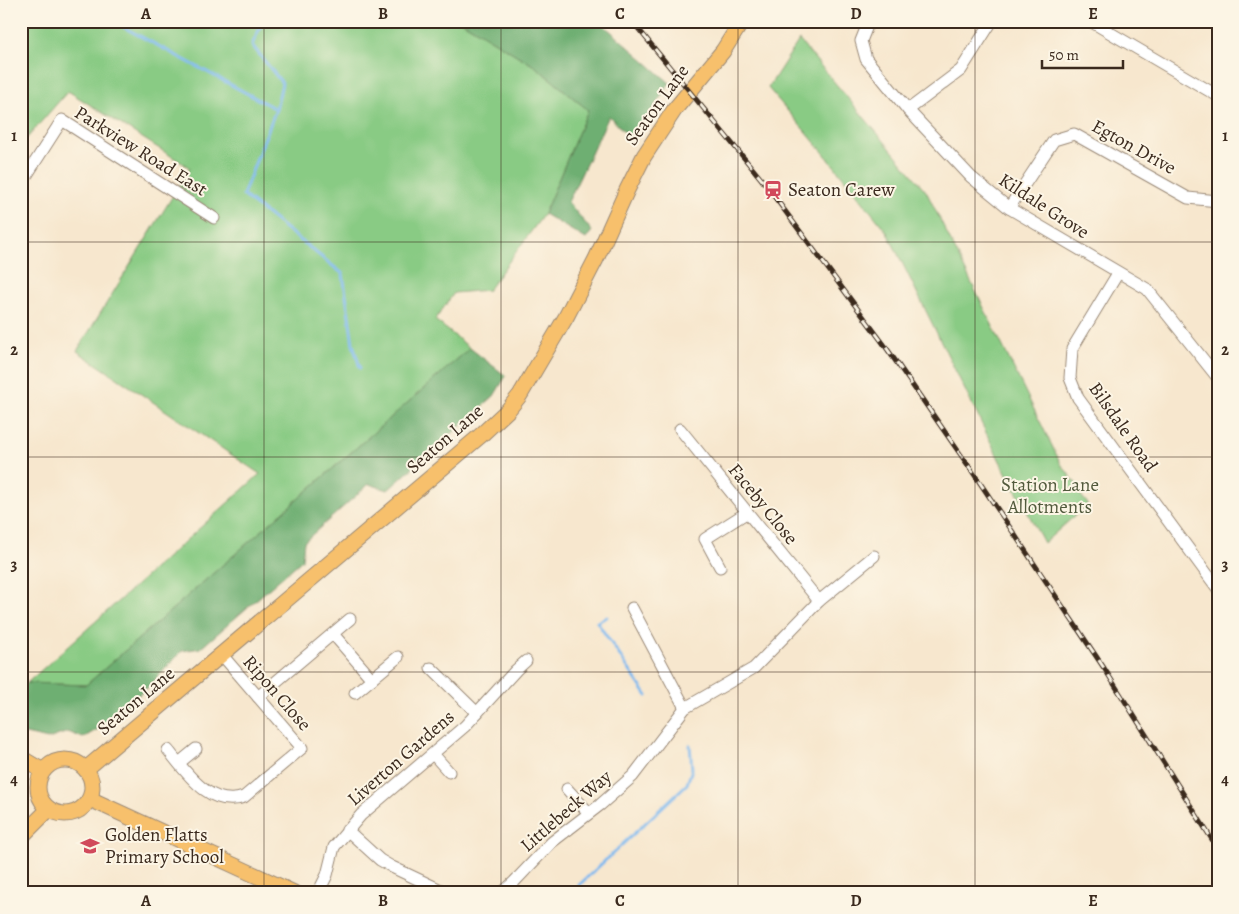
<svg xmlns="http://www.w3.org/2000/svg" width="1239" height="914" viewBox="0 0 1239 914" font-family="Alegreya,serif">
<rect width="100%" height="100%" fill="#fcf5e5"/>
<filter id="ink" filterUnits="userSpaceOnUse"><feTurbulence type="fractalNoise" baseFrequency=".02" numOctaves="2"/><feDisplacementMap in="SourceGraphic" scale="10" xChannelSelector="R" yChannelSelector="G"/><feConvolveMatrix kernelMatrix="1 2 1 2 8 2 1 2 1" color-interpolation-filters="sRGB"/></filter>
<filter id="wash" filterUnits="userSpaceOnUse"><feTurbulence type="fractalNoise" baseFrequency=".0096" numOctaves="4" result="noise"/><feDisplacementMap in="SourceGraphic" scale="20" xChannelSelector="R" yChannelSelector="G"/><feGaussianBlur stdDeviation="1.12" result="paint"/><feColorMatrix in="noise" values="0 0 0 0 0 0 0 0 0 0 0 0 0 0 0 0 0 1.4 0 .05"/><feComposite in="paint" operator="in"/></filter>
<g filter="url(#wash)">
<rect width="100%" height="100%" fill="#f7e7ce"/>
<g fill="#89cb84" stroke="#627a51">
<polygon points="21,21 461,21 536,67 588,110 544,214 488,290 454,293 435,320 470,348 86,685 27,683 260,474 77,351 190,168 68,91 21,145"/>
<polygon points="799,40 926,191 1061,464 1081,490 1079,493 1088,504 1044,543 1000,461 887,232 823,152 768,88"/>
</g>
<g fill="#6eaf72" stroke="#546c48">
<polygon points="461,21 599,21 670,83 632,140 609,116 568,202 592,231 586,239 544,214 588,110 536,67"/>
<polygon points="470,348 506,376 494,396 388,490 369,484 304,542 302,560 201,648 182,651 148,687 103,726 83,738 68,732 48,739 21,733 21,688 27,683 86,685"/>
</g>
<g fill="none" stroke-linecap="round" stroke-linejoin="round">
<g stroke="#7db9ef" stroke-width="3">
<polyline points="112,21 276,109 282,83 252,45 263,21"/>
<polyline points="276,109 243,195 343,274 353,344 360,368"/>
<polyline points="607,617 597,622 647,696"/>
<polyline points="579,885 687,784 692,769 690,745"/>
</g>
</g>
</g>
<g filter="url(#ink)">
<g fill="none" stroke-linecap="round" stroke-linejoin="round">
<g stroke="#998876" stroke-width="13">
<g id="minor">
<polyline points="869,21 861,41 866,59 908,110 971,177 1009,208 1147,289 1218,378"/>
<polyline points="1090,21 1218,96"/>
<polyline points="908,110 961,70 992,21"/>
<polyline points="21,184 62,120 214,218"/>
<polyline points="1009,208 1054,140 1074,134 1188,198 1218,201"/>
<polyline points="1118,273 1072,349 1070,378 1078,398 1218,589"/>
<polyline points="680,429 819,601"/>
<polyline points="720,567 705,539 746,513"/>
<polyline points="632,608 685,708"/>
<polyline points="333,634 372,679"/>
<polyline points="431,668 477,713"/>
<polyline points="355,693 398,657"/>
<polyline points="258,697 350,619"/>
<path d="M168 750C186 772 210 809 244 797L302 748 222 655"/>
<polyline points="433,754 449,772"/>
<polyline points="179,763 196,749"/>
<polyline points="567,789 589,813"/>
<polyline points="347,830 380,860 392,867 447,893"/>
<polyline points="318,893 327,875 334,847 361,815 465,726 516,670 526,661"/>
<polyline points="502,893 514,882 552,842 600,805 633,776 685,708 754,668 819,601 874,556"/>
</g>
</g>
<g stroke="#998876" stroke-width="17">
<g id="major">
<polyline points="21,758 43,771"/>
<circle cx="65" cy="787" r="27"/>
<polyline points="86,769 480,436 508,410 520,395 566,317 596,259 627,190 644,156 675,109 723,51 742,21"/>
<polyline points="90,799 294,893"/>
<polyline points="21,837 49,809"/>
</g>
</g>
<use href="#minor" stroke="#fff" stroke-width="11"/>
<use href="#major" stroke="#f7c06c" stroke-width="15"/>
<g stroke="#3b2a1e" stroke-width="5">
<polyline id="rail" points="632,21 762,180 883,343 970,468 1104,668 1218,849"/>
</g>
<use href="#rail" stroke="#fcf5e5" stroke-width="3" stroke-dasharray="9" stroke-linecap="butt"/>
</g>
</g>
<path fill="none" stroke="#3b2a1e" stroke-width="1" stroke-opacity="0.55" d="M264 21V893M501 21V893M738 21V893M975 21V893M21 242H1218M21 457H1218M21 672H1218"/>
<defs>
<g id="station-bare" transform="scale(1.5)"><path d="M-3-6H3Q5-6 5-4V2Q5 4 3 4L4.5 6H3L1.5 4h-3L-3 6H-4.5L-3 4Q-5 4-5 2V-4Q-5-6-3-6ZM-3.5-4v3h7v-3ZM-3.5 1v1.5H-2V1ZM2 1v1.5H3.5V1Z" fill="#d1495b" stroke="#fcf5e5" stroke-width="2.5" paint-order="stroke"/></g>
<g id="school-bare" transform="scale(1.5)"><path d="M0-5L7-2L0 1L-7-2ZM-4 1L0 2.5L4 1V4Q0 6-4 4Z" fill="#d1495b" stroke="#fcf5e5" stroke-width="2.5" paint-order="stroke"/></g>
</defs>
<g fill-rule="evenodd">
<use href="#station-bare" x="773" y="190"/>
<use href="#school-bare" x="90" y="846"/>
</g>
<g text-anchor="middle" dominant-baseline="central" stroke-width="4" stroke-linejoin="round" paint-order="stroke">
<g font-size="19" fill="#3b2a1e" stroke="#fcf5e5">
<text transform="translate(657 105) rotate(-54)">Seaton Lane</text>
<text transform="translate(1134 147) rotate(29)">Egton Drive</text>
<text transform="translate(141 151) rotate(32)">Parkview Road East</text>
<text transform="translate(1044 206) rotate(33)">Kildale Grove</text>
<text transform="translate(1123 427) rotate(55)">Bilsdale Road</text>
<text transform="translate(445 439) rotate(-41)">Seaton Lane</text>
<text transform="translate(763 504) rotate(51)">Faceby Close</text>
<text transform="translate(277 693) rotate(49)">Ripon Close</text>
<text transform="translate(136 701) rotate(-40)">Seaton Lane</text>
<text transform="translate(401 758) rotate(-41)">Liverton Gardens</text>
<text transform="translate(566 811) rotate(-41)">Littlebeck Way</text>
</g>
<g font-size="19" fill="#3b2a1e" stroke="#fcf5e5" text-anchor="start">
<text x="788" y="190">Seaton Carew</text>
<text x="105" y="835">Golden Flatts<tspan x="105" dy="22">Primary School</tspan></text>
</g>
<g font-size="19" fill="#525a3d" stroke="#fcf5e5">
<text x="1050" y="485">Station Lane<tspan x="1050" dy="22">Allotments</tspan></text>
</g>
</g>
<rect width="1239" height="914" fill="none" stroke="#fcf5e5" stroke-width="55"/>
<path d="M1042 60v8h81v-8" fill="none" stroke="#3b2a1e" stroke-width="2.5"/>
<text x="1049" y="60" font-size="15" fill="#3b2a1e" stroke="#fcf5e5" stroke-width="4" paint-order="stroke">50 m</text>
<rect x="28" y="28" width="1184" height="858" fill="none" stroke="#3b2a1e" stroke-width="2"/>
<g font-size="16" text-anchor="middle" font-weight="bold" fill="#3b2a1e">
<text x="146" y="19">A</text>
<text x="383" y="19">B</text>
<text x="620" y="19">C</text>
<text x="856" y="19">D</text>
<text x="1093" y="19">E</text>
<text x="14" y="141">1</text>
<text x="1225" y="141">1</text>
<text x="14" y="355">2</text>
<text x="1225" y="355">2</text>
<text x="14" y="570">3</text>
<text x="1225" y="570">3</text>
<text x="14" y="785">4</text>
<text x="1225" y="785">4</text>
<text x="146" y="906">A</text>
<text x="383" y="906">B</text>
<text x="620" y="906">C</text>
<text x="856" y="906">D</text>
<text x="1093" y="906">E</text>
</g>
</svg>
